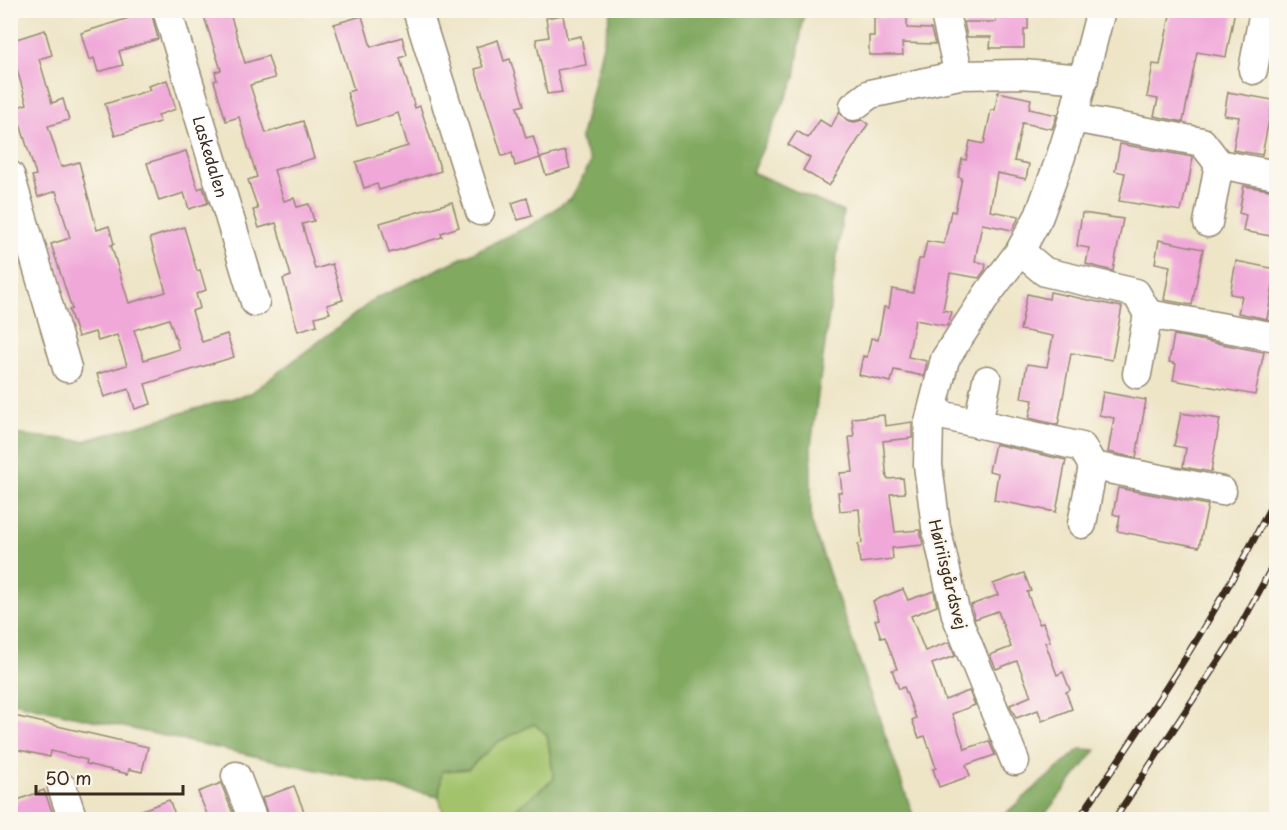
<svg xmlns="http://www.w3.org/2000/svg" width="1287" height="830" viewBox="0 0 1287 830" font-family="'Playpen Sans',sans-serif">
<rect width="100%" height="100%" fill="#fbf7ec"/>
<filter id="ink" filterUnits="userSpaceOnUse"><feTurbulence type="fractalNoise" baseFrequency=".0167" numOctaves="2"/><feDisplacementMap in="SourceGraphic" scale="12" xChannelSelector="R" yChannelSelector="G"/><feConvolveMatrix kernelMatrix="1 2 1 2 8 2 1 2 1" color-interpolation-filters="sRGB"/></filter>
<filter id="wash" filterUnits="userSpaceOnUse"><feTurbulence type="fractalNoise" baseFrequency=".008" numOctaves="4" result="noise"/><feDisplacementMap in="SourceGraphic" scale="24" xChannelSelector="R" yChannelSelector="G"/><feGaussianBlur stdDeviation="1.35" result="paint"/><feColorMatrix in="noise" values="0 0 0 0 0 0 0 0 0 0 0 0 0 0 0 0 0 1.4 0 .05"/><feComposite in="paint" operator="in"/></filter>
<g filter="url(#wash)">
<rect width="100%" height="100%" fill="#eee5c7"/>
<polygon fill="#a2c36c" stroke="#6e7645" stroke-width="1.5" points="534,723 547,735 554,779 518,807 509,819 445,819 439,797 442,771 468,769 498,742"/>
<g fill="#81a960" stroke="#5e6a3f" stroke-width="1.5">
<polygon points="611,11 804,11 795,78 752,172 843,212 811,446 811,521 913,815 937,819 509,819 518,807 554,779 547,735 534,724 498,742 468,769 442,771 439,797 11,702 11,434 84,441 251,393 375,299 531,225 571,198 591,162 580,140"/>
<polygon points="1080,749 1096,750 1041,819 999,819"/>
</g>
<g id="blocks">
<g fill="#f0a8d9" fill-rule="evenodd">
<polygon points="202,10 229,10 245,63 268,56 275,78 250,85 266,133 303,121 314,158 274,170 284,201 294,198 297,207 309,204 314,221 302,224 315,269 332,264 343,300 327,305 330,313 315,317 317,325 298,331 283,279 291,276 276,223 259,228 253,210 258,209 248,180 257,177 239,117 226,121 214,81 217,80 215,72 221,70"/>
<polygon points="1028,10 1028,29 1024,29 1024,48 990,48 991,37 967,37 964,22 996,22 996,11"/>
<polygon points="1171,10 1235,10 1226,57 1197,52 1183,122 1154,116 1158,99 1147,97 1153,64 1160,65"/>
<polygon points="151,11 158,39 119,51 123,65 98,72 94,58 89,60 81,33"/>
<polygon points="563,15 567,39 581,36 586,65 557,70 562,92 547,94 536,39 549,37 546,18"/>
<polygon points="362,16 371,47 402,37 407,55 400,58 415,108 420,106 441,171 379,190 377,184 364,188 356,162 408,146 398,113 357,126 347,92 354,90 334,24"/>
<polygon points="907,16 907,28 931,29 935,44 902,43 903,55 869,55 869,36 874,36 874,17"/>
<path d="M45 30 52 55 39 59 52 103 63 99 69 120 48 126 61 167 79 162 97 230 109 226 114 244 111 245 129 303 166 292 150 238 184 227 197 271 200 270 206 290 196 294 200 308 192 311 202 342 227 334 234 357 145 384 151 404 135 409 129 389 104 397 97 374 127 365 117 335 98 341 95 332 78 337 69 310 72 309 51 244 70 238 56 191 38 197 32 176 36 175 15 108 27 104 16 66 10 68V41ZM169 319 179 349 144 360 134 330Z"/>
<polygon points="498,40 504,61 510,59 524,105 517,107 526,138 533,136 540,158 515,166 512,153 502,156 475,69 483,67 476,47"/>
<polygon points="167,80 176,109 158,115 160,122 115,136 105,104 150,90 148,86"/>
<polygon points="998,92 1031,99 1029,109 1057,115 1052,129 1022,123 1014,161 1029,164 1026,179 997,173 990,211 1019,216 1017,221 1012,230 982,224 975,261 986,264 985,270 979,278 950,273 943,310 952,312 947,326 915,320 908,357 927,361 924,376 894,370 891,382 859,375 863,356 867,357 871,338 878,340 884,307 889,308 892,289 913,293 919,259 923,259 927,241 944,244 951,211 955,212 962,178 958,177 962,159 966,160 970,141 984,144 991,110 995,110"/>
<polygon points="1228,92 1273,100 1262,155 1233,150 1239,117 1224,115"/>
<polygon points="839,112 848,121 855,122 862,120 868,124 829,186 803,170 810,158 788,145 797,131 808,138 820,120 831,127"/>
<polygon points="1120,144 1193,157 1188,186 1187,185 1181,211 1119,201 1125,173 1115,171"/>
<polygon points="186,151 198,189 203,187 208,203 189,209 184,193 159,201 147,163"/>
<polygon points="565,151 570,168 546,175 540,158"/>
<polygon points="1244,186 1276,191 1276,237 1243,231 1246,215 1239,213"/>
<polygon points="527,198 532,216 518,220 512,203"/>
<polygon points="452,202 459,227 441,233 442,237 389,253 380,223"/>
<polygon points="1082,213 1123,219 1113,271 1086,264 1089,248 1077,246"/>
<polygon points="1159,240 1203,249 1192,305 1164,300 1170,266 1155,263"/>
<polygon points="1236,261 1276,269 1267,319 1238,313 1242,296 1230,294"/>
<polygon points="1050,292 1122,307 1112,360 1071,353 1058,425 1029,418 1033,400 1021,398 1027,364 1047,367 1053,336 1020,330 1027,294 1049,299"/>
<polygon points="1174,335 1264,352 1255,395 1173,380 1176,364 1169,362"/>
<polygon points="1103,392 1146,400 1136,458 1108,452 1114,418 1099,415"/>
<polygon points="1181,413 1220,419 1211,472 1183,467 1186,448 1174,446"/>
<polygon points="884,415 885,426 912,422 912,438 883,441 887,479 903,478 905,493 890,494 895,532 920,530 923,545 892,548 893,559 860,563 858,544 862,543 859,509 840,511 838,492 842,492 840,473 853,472 849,437 854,437 852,418"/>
<polygon points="995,444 1066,460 1056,512 994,500 998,473 989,471"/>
<polygon points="1118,488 1208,505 1199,547 1117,531 1120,516 1113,514"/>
<polygon points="1024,573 1031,591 1027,592 1039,624 1043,623 1050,641 1045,642 1057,675 1063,672 1070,690 1066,692 1072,709 1042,721 1038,710 1016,718 1010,705 1031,696 1017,661 996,669 990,655 1011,647 998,611 975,619 971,605 998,595 993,584"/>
<polygon points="903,589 908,600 934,591 937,606 911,616 925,651 949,642 955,656 932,664 945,700 969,691 975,705 952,714 965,749 989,741 995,755 966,765 970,776 939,787 933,769 936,768 925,736 919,738 912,720 916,718 904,687 899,689 892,670 897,669 885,637 881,638 875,620 879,619 873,601"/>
<polygon points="10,715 148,747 142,772 129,769 128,774 86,764 87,760 51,751 50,757 10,748"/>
<polygon points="221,783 235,819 209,819 198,792"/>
<polygon points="294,786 307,819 269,819 262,798"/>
<polygon points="44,790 55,819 10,819 10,803"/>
<polygon points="169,800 177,819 121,819 121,818"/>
</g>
</g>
</g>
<g filter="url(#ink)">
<use href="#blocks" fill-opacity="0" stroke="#948872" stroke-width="1.5"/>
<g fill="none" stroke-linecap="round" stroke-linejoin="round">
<g stroke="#948872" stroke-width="31">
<g id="minor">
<path id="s1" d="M167 10 255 302"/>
<polyline points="417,10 480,211"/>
<polyline points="944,10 959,75"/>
<polyline points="1253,70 1264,11"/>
<polyline points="854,106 870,94 959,75 1022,74 1084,79"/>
<polyline points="1073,118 1202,142 1219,164 1276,175"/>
<polyline points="10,175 67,368"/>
<polyline points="1208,223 1219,164"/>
<polyline points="1020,251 1045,272 1136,293 1148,314 1276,337"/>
<polyline points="1137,374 1148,314"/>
<polyline points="932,413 1082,447 1093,466 1222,491"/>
<polyline points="978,423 987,380"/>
<polyline points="1082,524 1093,466"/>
<polyline points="1015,761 956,615 936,527 928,465 929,422 945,359 989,292 1020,251 1039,216 1060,159 1073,118 1101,10"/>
<polyline points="236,776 253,820"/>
<polyline points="62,787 73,820"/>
</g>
</g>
<use href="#minor" stroke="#fff" stroke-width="28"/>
<g stroke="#3b2a1e" stroke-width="7">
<g id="rail">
<path d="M1078 820C1150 715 1220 610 1276 496"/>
<polyline points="1114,820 1236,634 1276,560"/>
</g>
</g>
<use href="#rail" stroke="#fbf7ec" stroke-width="4.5" stroke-dasharray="14" stroke-linecap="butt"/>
</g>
</g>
<g text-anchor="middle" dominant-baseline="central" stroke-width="4.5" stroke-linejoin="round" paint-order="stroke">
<g font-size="16" fill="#3b2a1e" stroke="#fbf7ec">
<text stroke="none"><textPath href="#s1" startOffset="153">Laskedalen</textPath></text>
<text transform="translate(949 574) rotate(76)">Høiriisgårdsvej</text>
</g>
</g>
<rect width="1287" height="830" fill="none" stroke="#fbf7ec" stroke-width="36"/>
<path d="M36 785v9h147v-9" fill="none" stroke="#3b2a1e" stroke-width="3"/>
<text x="45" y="785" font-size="18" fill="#3b2a1e" stroke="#fbf7ec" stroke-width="4.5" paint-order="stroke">50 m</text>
</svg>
